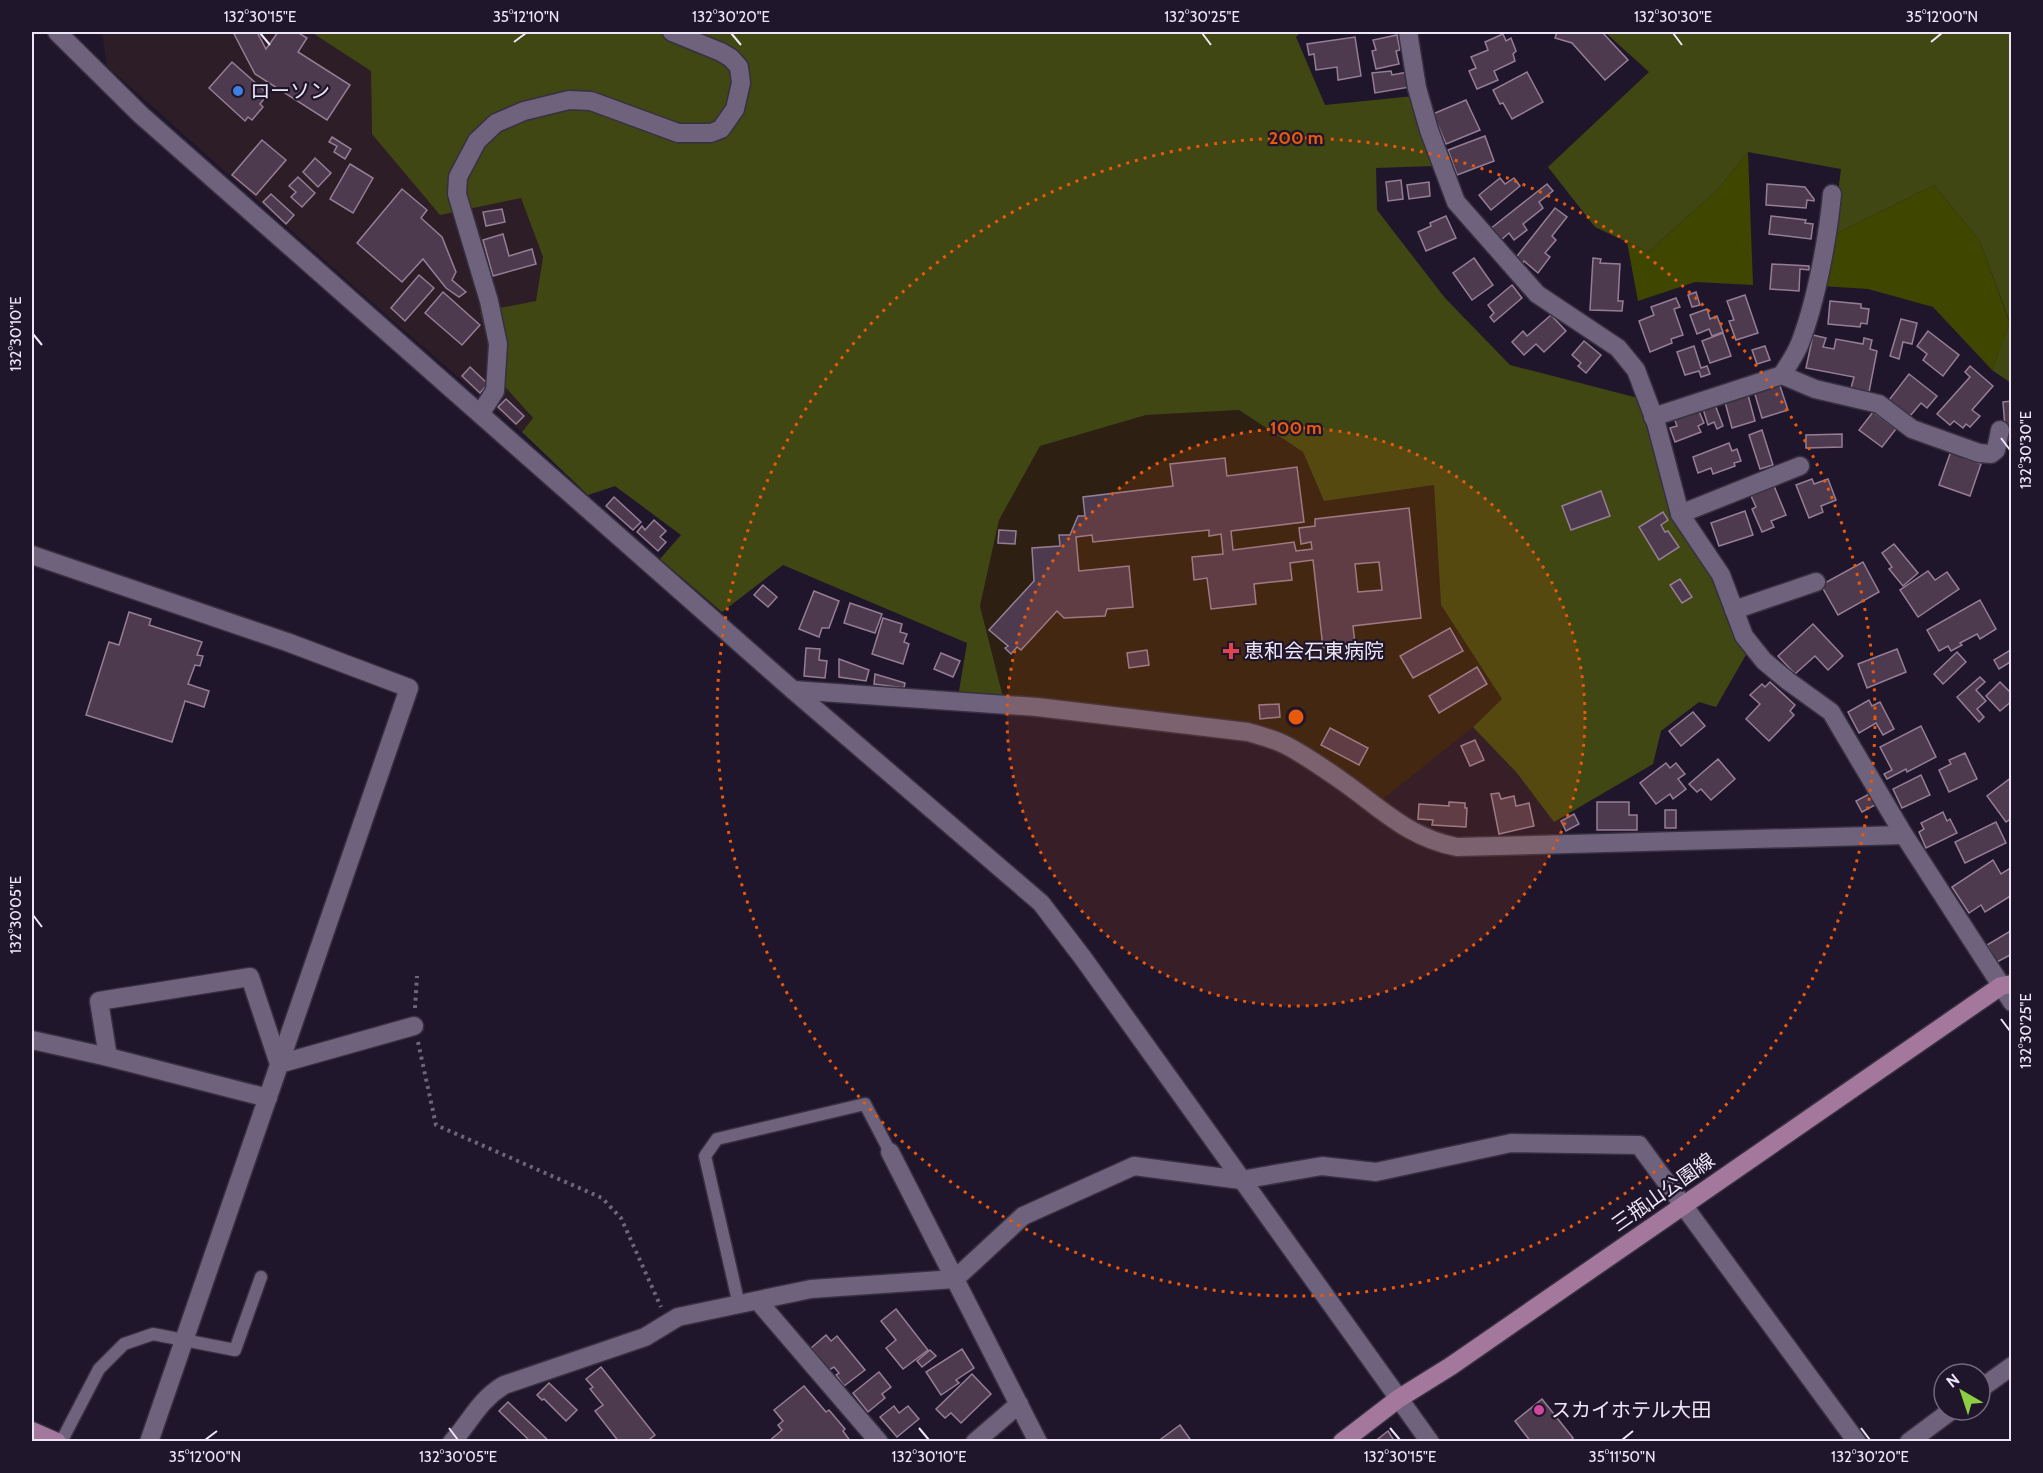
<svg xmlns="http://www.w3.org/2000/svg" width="2043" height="1473" viewBox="0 0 2043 1473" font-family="Cabin,'Noto Sans JP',sans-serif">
<rect width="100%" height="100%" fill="#20162b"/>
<polygon fill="#2d1d27" points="102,32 311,32 371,71 372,134 521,198 543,257 536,302 480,312 498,379 533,419 522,432 385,314 107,66"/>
<polygon fill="#2d2013" points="1239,410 1303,452 1324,501 1434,485 1441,605 1502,699 1473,727 1379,802 1341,773 1274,730 1003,697 980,606 999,520 1040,446 1146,415"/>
<g fill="#3f4600">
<polygon points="1748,152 1753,285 1695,282 1638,301 1627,242 1648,252 1719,188"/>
<polygon points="1934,185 1980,241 2010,324 1992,370 1933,307 1868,289 1822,286 1833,235"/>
</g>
<g fill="#414712">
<polygon points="311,32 1301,32 1296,37 1325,105 1414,96 1434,166 1376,168 1377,210 1445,298 1510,365 1638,398 1666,493 1711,576 1734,636 1747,653 1716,707 1699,702 1661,731 1653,764 1554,822 1517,773 1473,727 1502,699 1441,605 1434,485 1324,501 1303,452 1239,410 1146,415 1040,446 999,520 980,606 1003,697 958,697 967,643 783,565 722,612 660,559 681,535 615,486 588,495 522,432 533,418 498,379 480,312 536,301 543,257 521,198 440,215 372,134 371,71"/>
<polygon points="1607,32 2011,32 2011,383 1992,370 2010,323 1980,241 1934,185 1833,235 1841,169 1748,152 1719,188 1648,252 1595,227 1548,167 1649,72 1607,34"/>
</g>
<g fill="#4e3a4e" stroke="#957e95" stroke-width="1.5" fill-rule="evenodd">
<polygon points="239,32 257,32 266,49 278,32 297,32 307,38 298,52 350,85 327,120 255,74 234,34"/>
<polygon points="1557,32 1602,32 1628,60 1605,80 1572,43 1555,38"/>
<polygon points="1503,34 1506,41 1511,38 1516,51 1513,54 1515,61 1494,71 1498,80 1477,89 1469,71 1476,68 1471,57 1488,50 1485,42"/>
<polygon points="1397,35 1400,50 1396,51 1399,64 1376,69 1372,51 1376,50 1373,40"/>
<polygon points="1355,37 1361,76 1338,80 1337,67 1316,70 1314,54 1309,55 1307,44"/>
<polygon points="232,62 268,94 260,104 263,107 252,120 248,117 245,121 209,88"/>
<polygon points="1391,71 1392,75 1408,72 1410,87 1375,93 1372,73"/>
<polygon points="1527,72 1543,102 1512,119 1503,103 1500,104 1493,90"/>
<polygon points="1466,100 1480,130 1446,144 1433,114"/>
<polygon points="1485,136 1494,161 1457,175 1448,150"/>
<polygon points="332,137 351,149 345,159 334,152 337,146 329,142"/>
<polygon points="262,140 286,160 256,195 232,175"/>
<polygon points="315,158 331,173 318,187 303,172"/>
<polygon points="350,164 373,178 353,213 330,199"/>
<polygon points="298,177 315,193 302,207 291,197 296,192 289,186"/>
<polygon points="1500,178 1505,184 1514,178 1520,186 1491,210 1479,195"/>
<polygon points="1401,180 1403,199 1388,201 1386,182"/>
<polygon points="1429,182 1430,196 1409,199 1407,185"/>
<polygon points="1547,184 1553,191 1539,202 1543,208 1523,224 1527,230 1514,240 1509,233 1500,241 1490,229"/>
<polygon points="1767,184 1805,187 1814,199 1814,201 1807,200 1806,208 1766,205"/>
<polygon points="402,189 427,210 421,218 442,237 456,272 452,280 466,292 459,297 446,288 423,259 402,282 357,243"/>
<polygon points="271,194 294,215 286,224 263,202"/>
<polygon points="1555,208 1567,217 1552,236 1556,240 1545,253 1550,257 1538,273 1524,261 1521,265 1514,260"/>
<polygon points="502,209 505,222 486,226 483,212"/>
<polygon points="1446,216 1456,238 1426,251 1418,232 1431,226 1430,223"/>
<polygon points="1771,216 1806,220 1805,223 1813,224 1811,239 1769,234"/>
<polygon points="503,234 509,256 532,249 536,264 493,276 483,240"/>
<polygon points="1474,258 1493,285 1472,300 1453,273"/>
<polygon points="1593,258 1601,259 1600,263 1620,264 1618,301 1623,301 1622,311 1590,310"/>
<polygon points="1772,264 1809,266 1809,270 1800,269 1799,291 1770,289"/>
<polygon points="419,275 434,288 405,321 391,308"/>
<polygon points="1512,285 1522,298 1494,322 1490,317 1494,313 1488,305"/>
<polygon points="443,292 480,325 462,345 425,313"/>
<polygon points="1696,292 1700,305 1692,307 1688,295"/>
<polygon points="1745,295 1758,333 1736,340 1729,321 1734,320 1727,301"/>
<polygon points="1676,298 1680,307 1674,309 1683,335 1671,339 1672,343 1650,352 1639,321 1654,315 1651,307"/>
<polygon points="1830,301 1861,304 1861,308 1869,309 1867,324 1861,323 1860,327 1828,324"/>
<polygon points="1707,309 1710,319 1717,316 1723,332 1712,336 1709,329 1697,334 1690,315"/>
<polygon points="1551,315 1566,331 1544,352 1536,344 1524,355 1512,342 1523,331 1527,336"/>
<polygon points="1901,319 1917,323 1912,344 1903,342 1899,359 1890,356"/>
<polygon points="1928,331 1959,355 1943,376 1923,360 1927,354 1917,346"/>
<polygon points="1723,333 1731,356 1710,363 1702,341"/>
<polygon points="1813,335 1826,338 1823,347 1834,349 1836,339 1863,344 1864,338 1872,340 1870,349 1877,351 1869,392 1851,388 1854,377 1806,368"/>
<polygon points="1584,341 1601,355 1586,373 1578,366 1581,363 1572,355"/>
<polygon points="1694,346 1701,368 1707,366 1710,374 1701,377 1699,371 1685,375 1677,352"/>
<polygon points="1765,346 1770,360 1757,364 1752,350"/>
<polygon points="1970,366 1993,386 1972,410 1980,416 1970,427 1966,424 1963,428 1954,421 1950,425 1937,414 1970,377 1965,372"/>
<polygon points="470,367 488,384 480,393 462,376"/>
<polygon points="1909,374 1937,396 1927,408 1921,403 1910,416 1889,400"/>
<polygon points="1779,383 1788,410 1762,418 1754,391"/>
<polygon points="1748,395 1755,421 1732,428 1725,402"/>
<polygon points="506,399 524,416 516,424 498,407"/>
<polygon points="2012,401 2012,440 2006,440 2003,402"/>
<polygon points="1714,402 1723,426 1717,429 1714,422 1708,425 1703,409"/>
<polygon points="1698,409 1704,423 1698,426 1701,432 1675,442 1670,428 1677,426 1674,418"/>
<polygon points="1873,412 1896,429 1882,447 1859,430"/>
<polygon points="1762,430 1773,465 1760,469 1749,435"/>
<polygon points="1842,434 1842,447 1806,448 1806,435"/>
<polygon points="1729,443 1732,451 1737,449 1741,461 1734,463 1735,466 1713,474 1711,468 1698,473 1693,457"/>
<polygon points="1951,451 1965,456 1964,458 1981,464 1970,496 1939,485"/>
<path d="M1225 458 1227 476 1297 467 1304 522 1231 531 1233 550 1294 542 1296 551 1312 549 1311 542 1301 544 1299 528 1315 526V519L1409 508 1421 618 1353 626 1355 644 1323 648 1313 560 1290 563 1292 580 1254 584 1256 604 1211 609 1207 578 1194 580 1192 557 1223 554 1221 534 1209 536V530L1093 542 1092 535 1076 537 1079 571 1129 566 1133 607 1107 609 1105 616 1064 618 1057 611 1021 650 1017 647 1011 654 1005 648 1008 646 989 630 1034 581 1032 548 1060 546 1059 535H1070L1078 516H1085L1083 497 1173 486 1170 464ZM1379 562 1382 590 1358 592 1355 564Z"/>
<polygon points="1812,479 1814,484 1828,479 1836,500 1821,506 1823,512 1809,518 1796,485"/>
<polygon points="1774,486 1786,515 1771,521 1774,527 1762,532 1752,509 1756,507 1751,496"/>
<polygon points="1601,491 1610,516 1571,530 1562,506"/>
<polygon points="614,497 641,522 633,530 606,506"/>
<polygon points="1745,511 1753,535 1719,546 1711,523"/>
<polygon points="1663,512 1668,520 1661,525 1665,532 1668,531 1679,547 1659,560 1639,527"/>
<polygon points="654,520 666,531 660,537 666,542 658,551 637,532 642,526 645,530"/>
<polygon points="999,530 1016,531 1015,544 998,543"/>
<polygon points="1894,544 1918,573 1903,586 1889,569 1892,567 1882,553"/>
<polygon points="1863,562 1879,592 1838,615 1821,585"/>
<polygon points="1928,571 1935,580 1947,572 1959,589 1918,617 1900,590"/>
<polygon points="1680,579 1692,597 1682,603 1670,585"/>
<polygon points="763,585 777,597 768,607 754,595"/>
<polygon points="814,591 839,601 829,628 822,628 819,637 799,629"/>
<polygon points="1980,600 1996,629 1980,639 1977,634 1960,643 1962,645 1951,651 1948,646 1939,651 1927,630"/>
<polygon points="850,603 882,614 875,633 844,623"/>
<polygon points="129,612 151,619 149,625 202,642 197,655 203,656 200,666 195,665 188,684 209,691 204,707 185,701 172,742 86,715 109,642 119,645"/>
<polygon points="883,618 902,624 900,632 907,634 904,642 909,644 903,664 872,654"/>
<polygon points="1813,624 1843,656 1828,670 1815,656 1795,674 1778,656"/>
<polygon points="1450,628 1463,651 1413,678 1400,656"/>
<polygon points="806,648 820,649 819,660 827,661 825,678 804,676"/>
<polygon points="1897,649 1906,672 1867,688 1858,664"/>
<polygon points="2012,649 2012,661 1999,669 1994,660"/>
<polygon points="1147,650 1149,665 1129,668 1127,653"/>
<polygon points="1957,652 1966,662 1943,684 1934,674"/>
<polygon points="941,653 960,661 953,677 934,669"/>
<polygon points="839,659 869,670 866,681 839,677"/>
<polygon points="1477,667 1487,684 1439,713 1429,696"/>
<polygon points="875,674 905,683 904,688 874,684"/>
<polygon points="1980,677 1985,682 1976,690 1986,701 1977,709 1984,717 1979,722 1957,697"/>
<polygon points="1770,682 1795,705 1790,711 1794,715 1769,741 1746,719 1760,704 1750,695 1762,684 1765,687"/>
<polygon points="2000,682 2012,694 2012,701 2000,711 1986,696"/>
<polygon points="1869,700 1872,706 1880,702 1894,729 1883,735 1876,723 1859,733 1848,712"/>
<polygon points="1279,704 1280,717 1260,719 1259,705"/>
<polygon points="1693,712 1705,726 1681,746 1669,731"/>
<polygon points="1921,726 1936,757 1907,772 1906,769 1887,779 1884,774 1892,770 1880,747"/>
<polygon points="1330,728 1368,748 1359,765 1321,745"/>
<polygon points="1475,740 1484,760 1470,766 1461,746"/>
<polygon points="1965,753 1977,779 1949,792 1939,770 1951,764 1949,760"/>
<polygon points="1718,759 1735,779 1711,800 1701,789 1697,792 1689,784"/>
<polygon points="1666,763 1670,768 1676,763 1685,774 1678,779 1686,789 1673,799 1670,794 1656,804 1640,783"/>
<polygon points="1921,775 1930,795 1902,808 1893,789"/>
<polygon points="2012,777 2012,818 2006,822 1987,796"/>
<polygon points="1499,793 1501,799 1514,796 1516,806 1529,803 1534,826 1499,834 1491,794"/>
<polygon points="1871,793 1877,804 1862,812 1856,801"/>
<polygon points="1449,802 1465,803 1465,808 1467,808 1466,827 1432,825 1433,820 1418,819 1419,804 1449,806"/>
<polygon points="1597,802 1629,802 1629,815 1637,815 1637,830 1597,830"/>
<rect x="1665" y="810" width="11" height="18"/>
<polygon points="1943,812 1947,821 1950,819 1957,833 1926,848 1919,832 1924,829 1921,823"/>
<polygon points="1574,814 1579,824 1566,831 1561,821"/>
<polygon points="1996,822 2006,843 1965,863 1955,842"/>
<polygon points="1993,860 2001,874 2012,867 2012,895 1985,912 1981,905 1969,913 1952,887"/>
<polygon points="2012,930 2012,954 1997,962 1987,945"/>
<polygon points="896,1309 928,1350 903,1369 886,1348 896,1340 881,1321"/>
<polygon points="826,1335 831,1341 837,1336 865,1370 844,1386 836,1375 839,1373 834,1367 829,1370 811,1348"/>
<polygon points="962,1349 974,1368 956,1380 959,1383 941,1395 926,1372"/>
<polygon points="930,1350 936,1356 922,1367 917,1361"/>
<polygon points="601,1367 655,1435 646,1442 619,1442 595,1411 603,1405 590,1389 593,1387 586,1379"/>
<polygon points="879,1372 891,1387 882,1394 885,1398 868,1412 853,1393"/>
<polygon points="972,1374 991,1394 961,1423 951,1413 945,1418 936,1409"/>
<polygon points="549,1383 577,1410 566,1421 544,1399 542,1400 537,1395"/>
<polygon points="804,1386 826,1412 829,1410 845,1429 843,1431 851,1442 768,1442 782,1430 778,1425 783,1421 774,1410"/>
<polygon points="1542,1399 1573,1438 1569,1442 1531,1442 1515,1421"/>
<polygon points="508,1402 550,1442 531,1442 499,1411"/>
<polygon points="894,1406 899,1413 908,1406 919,1419 897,1437 880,1417"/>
<polygon points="1180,1425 1192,1442 1157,1442"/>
<polygon points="1388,1431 1395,1442 1374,1442"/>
</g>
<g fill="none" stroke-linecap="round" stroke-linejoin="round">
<g stroke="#373040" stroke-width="15">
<g id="service">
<polyline points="739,1305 705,1156 717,1139 865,1104 890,1152"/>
<polyline points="61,1442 99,1369 124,1344 153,1334 235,1350 261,1277"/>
</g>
</g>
<g stroke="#373040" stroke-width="21">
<g id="minor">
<polyline points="57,32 141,115 793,690 1041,903 1083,958 1430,1442"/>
<polyline points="1408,32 1417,88 1429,130 1456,202 1537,294 1618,348 1636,370 1656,423 1680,514 1721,575 1744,636 1764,661 1788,681 1831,712 1904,835 2012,1002"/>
<path d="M1782 375C1788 365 1796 354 1800 343 1816 302 1828 237 1832 194"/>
<polyline points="480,414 495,391 498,344 489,301 457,194 458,177 477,141 496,123 524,111 569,100 591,101 678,133 711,133 721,129 735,109 741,83 739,67 731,58 721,52 672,32"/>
<polyline points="1653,417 1782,375 1815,389 1879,404 1912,429 1979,453 1991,454 1996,450 2000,430"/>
<polyline points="1680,514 1800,466"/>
<polyline points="1734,610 1816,582"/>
<path d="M793 690 1037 707 1248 732C1258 735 1269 738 1279 742 1298 750 1325 769 1342 781 1382 809 1407 837 1457 847L1904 835"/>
<polyline points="108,1057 99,1001 250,977 279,1064 414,1026"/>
<polyline points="890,1152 1038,1442"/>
<polyline points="758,1301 879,1442"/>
<polyline points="1980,1389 2012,1366"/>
<path d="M452 1442C471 1421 478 1401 504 1385L645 1337 678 1317 811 1289 955 1279 1023 1216 1134 1166 1241 1180 1322 1166 1376 1172 1511 1143 1639 1145 1857 1442"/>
<polyline points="975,1442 1019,1404"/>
<polyline points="1909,1442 1952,1410"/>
</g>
</g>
<g stroke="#373040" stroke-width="21">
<g id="tertiary">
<polyline points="32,555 287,642 409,688 149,1442"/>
<polyline points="32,1040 108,1057 268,1098"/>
</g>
</g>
<g stroke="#373040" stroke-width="21">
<g id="primary">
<polyline points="32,1431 57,1442"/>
<polyline points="1342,1442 1398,1399 1451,1366 2001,986 2012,984"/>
</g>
</g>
<g stroke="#6e6578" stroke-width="4" stroke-dasharray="3 4.5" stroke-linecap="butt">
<polyline points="415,1008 417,976"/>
<polyline points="418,1042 436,1125 602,1198 621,1218 661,1307"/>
</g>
<use href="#service" stroke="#6e627d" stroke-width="12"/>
<use href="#minor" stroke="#6e627d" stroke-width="18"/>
<use href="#tertiary" stroke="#6e627d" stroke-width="18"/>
<use href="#primary" stroke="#a4779d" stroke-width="18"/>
</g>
<path fill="none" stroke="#ede6f6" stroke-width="2" d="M260 33 270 45M731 33 741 45M1202 33 1211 45M1673 33 1682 45M514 42 526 33M1931 42 1942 33M33 334 42 345M2001 438 2010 450M33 915 42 927M2001 1019 2010 1031M449 1428 458 1440M919 1428 929 1440M1390 1428 1400 1440M1861 1428 1870 1440M205 1440 217 1431M1622 1440 1633 1431"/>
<circle cx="1296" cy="717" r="289" fill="#e8590c" fill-opacity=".12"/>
<g fill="none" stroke="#e8590c" stroke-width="3" stroke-dasharray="3 6">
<circle cx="1296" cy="717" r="289"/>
<circle cx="1296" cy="717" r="579"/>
</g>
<circle fill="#3f7fe0" stroke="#20162b" stroke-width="2" cx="238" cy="91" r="6"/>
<path fill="#e0444e" stroke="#20162b" stroke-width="2" d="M1228 642h6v6h6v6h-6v6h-6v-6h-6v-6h6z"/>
<circle fill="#d1479c" stroke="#20162b" stroke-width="2" cx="1539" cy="1410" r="6"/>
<g text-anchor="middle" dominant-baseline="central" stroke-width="4.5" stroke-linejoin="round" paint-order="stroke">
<g font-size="20" fill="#ede6f6" stroke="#20162b" text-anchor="start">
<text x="250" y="91">ローソン</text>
<text x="1244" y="651">恵和会石東病院</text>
<text x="1551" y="1410">スカイホテル大田</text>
</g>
<g font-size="20" fill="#ede6f6" stroke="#20162b">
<text transform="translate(1663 1192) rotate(-35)">三瓶山公園線</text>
</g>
</g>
<circle cx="1296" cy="717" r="9" fill="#e8590c" stroke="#20162b" stroke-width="3"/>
<g font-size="18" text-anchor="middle" font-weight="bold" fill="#e8590c" stroke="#20162b" stroke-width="4.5" stroke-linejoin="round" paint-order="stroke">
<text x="1296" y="144">200 m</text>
<text x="1296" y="434">100 m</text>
</g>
<rect width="2043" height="1473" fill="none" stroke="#20162b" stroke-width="66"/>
<g transform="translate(1962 1392) rotate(321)"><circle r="28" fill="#20162b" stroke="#72697c" stroke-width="1.5"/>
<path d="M0-4.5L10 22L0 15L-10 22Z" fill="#8ece43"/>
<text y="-9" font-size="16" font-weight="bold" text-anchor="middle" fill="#ede6f6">N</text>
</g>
<rect x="33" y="33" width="1977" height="1407" fill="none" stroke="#ede6f6" stroke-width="2"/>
<g font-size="15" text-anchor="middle" fill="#ede6f6">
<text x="260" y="22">132°30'15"E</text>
<text x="526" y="22">35°12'10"N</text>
<text x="731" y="22">132°30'20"E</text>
<text x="1202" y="22">132°30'25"E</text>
<text x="1673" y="22">132°30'30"E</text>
<text x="1942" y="22">35°12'00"N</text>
<text transform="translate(16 334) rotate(-90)" y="5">132°30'10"E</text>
<text transform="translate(2026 450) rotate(-90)" y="5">132°30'30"E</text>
<text transform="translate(16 915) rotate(-90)" y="5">132°30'05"E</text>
<text transform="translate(2026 1031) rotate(-90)" y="5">132°30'25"E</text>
<text x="205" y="1462">35°12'00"N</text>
<text x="458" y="1462">132°30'05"E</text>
<text x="929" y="1462">132°30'10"E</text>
<text x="1400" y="1462">132°30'15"E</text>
<text x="1622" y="1462">35°11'50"N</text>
<text x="1870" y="1462">132°30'20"E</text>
</g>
</svg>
